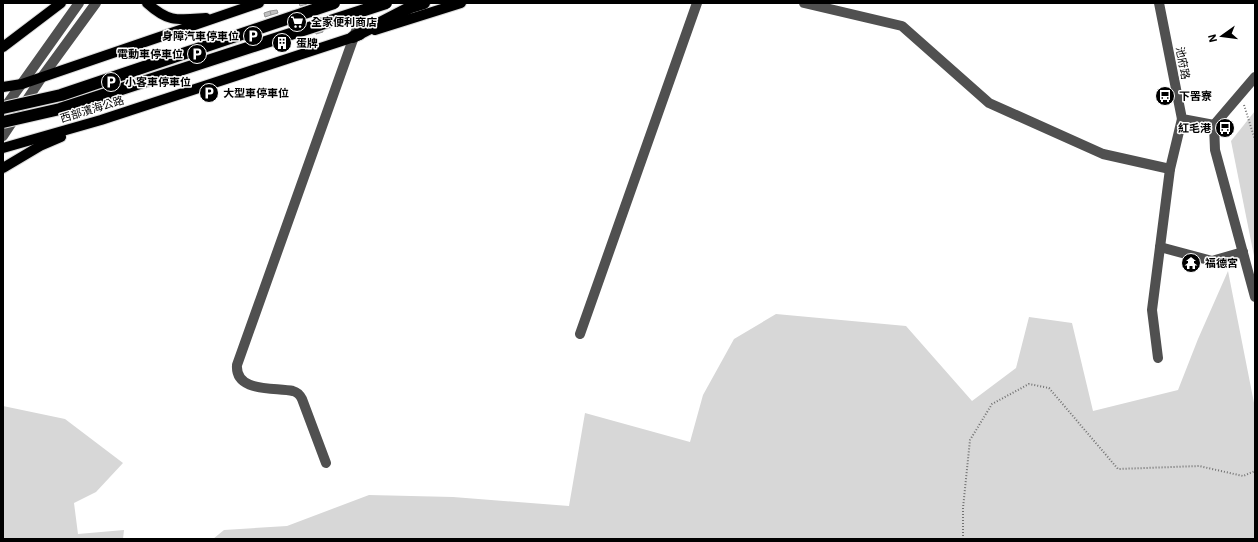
<svg xmlns="http://www.w3.org/2000/svg" width="1258" height="542" viewBox="0 0 1258 542" font-family="'IBM Plex Sans','Noto Sans TC',sans-serif">
<rect width="100%" height="100%" fill="#fff"/>
<g fill="#d7d7d7">
<polygon points="1255,111 1255,261 1231,141"/>
<polygon points="1228,271 1255,408 1255,539 213,539 224,530 287,526 369,495 453,497 569,506 585,413 690,442 703,395 734,339 776,314 906,326 972,401 1016,368 1029,317 1072,323 1093,411 1178,390 1198,339"/>
<polygon points="3,406 65,419 123,463 96,492 74,503 78,534 124,530 123,539 3,539"/>
</g>
<g fill="#c0c0c0" stroke="#949494">
<polygon points="299,3 306,3 307,4 300,6"/>
<polygon points="302,8 309,32 292,37 285,13"/>
<polygon points="277,10 278,13 271,15 270,11"/>
<polygon points="270,11 271,15 265,17 264,13"/>
<polygon points="322,28 323,32 316,34 315,30"/>
<polygon points="1197,258 1198,263 1186,267 1184,262"/>
</g>
<g fill="none" stroke-linecap="round" stroke-linejoin="round">
<g stroke="#dbdbdb" stroke-width="12">
<g id="major">
<path d="M147 3C169 23 178 20 206 18"/>
<polyline points="375,30 461,3"/>
<polyline points="3,47 61,3"/>
<polyline points="3,87 22,84 259,3"/>
<polyline points="3,148 101,120 360,35"/>
<polyline points="3,168 40,146 61,137"/>
</g>
</g>
<g stroke="#dbdbdb" stroke-width="14">
<polyline id="highway" points="353,37 411,7 424,3"/>
</g>
<g stroke="#727272" stroke-width="2" stroke-dasharray="1 2" stroke-linecap="butt">
<polyline points="1244,105 1255,140"/>
<polyline points="963,539 963,508 970,440 992,404 1029,384 1049,388 1118,469 1199,466 1243,476 1255,471"/>
</g>
<g stroke="#505050" stroke-width="10">
<polyline points="804,3 902,26 989,103 1103,154 1170,169 1182,119"/>
<polyline points="1159,3 1182,119 1214,125"/>
<polyline points="1255,77 1214,125 1215,150 1255,297"/>
<polyline points="3,110 79,3"/>
<polyline points="3,136 42,77 96,3"/>
<polyline points="1160,247 1212,261 1243,252"/>
<polyline points="580,334 697,3"/>
<polyline points="1158,358 1152,310 1170,169"/>
<path d="M326 463 302 399C300 395 297 392 293 391 275 387 235 393 237 365L366 3"/>
</g>
<use href="#major" stroke="#000" stroke-width="10"/>
<use href="#highway" stroke="#000" stroke-width="12"/>
<g stroke="#dbdbdb" stroke-width="14" stroke-linecap="butt">
<g id="highway-bridge">
<polyline points="3,108 61,95 334,3"/>
<polyline points="3,122 60,109 386,3"/>
</g>
</g>
<use href="#highway-bridge" stroke="#000" stroke-width="12"/>
</g>
<defs>
<g id="supermarket-disc" transform="scale(1)"><circle r="9.5" fill="#000" stroke="#fff"/><path d="M-6-5.5h2.5l.6 2H6L4.5 2H-2.5L-4.4-4H-6ZM-1.5 3.2a1.3 1.3 0 1 0 .1 0ZM3 3.2a1.3 1.3 0 1 0 .1 0Z" fill="#fff"/></g>
<g id="parking-disc" transform="scale(1)"><circle r="9.5" fill="#000" stroke="#fff"/><path d="M-3.5-5.5H1a3.5 3.5 0 0 1 0 7H-1V5.5H-3.5ZM-1-3.4V-.6H.8a1.4 1.4 0 0 0 0-2.8Z" fill="#fff"/></g>
<g id="building-disc" transform="scale(1)"><circle r="9.5" fill="#000" stroke="#fff"/><path d="M-4-6H4V6H1V3H-1V6H-4ZM-2.5-4.3h1.7v1.8h-1.7ZM.8-4.3h1.7v1.8H.8ZM-2.5-1h1.7V.8h-1.7ZM.8-1h1.7V.8H.8Z" fill="#fff"/></g>
<g id="bus-disc" transform="scale(1)"><circle r="9.5" fill="#000" stroke="#fff"/><path d="M-5-6H5V4H4V6H2V4H-2V6H-4V4H-5ZM-3.5-4V0h7V-4ZM-3.5 1.2v1.5H-2V1.2ZM2 1.2v1.5H3.5V1.2Z" fill="#fff"/></g>
<g id="temple-disc" transform="scale(1)"><circle r="9.5" fill="#000" stroke="#fff"/><path d="M0-6L5-2H3V0L6.5 2.5H4V6H1.5V3h-3V6H-4V2.5H-6.5L-3 0V-2H-5Z" fill="#fff"/></g>
</defs>
<g fill-rule="evenodd">
<use href="#supermarket-disc" x="297" y="22"/>
<use href="#parking-disc" x="253" y="36"/>
<use href="#building-disc" x="282" y="43"/>
<use href="#parking-disc" x="197" y="54"/>
<use href="#parking-disc" x="111" y="82"/>
<use href="#parking-disc" x="209" y="93"/>
<use href="#bus-disc" x="1165" y="96"/>
<use href="#bus-disc" x="1225" y="128"/>
<use href="#temple-disc" x="1191" y="263"/>
</g>
<g text-anchor="middle" dominant-baseline="central" stroke-width="3" stroke-linejoin="round" paint-order="stroke">
<g font-size="11" font-weight="bold" fill="#000" stroke="#fff" text-anchor="start">
<text x="311" y="22">全家便利商店</text>
<text x="239" y="36" text-anchor="end">身障汽車停車位</text>
<text x="296" y="43">蛋牌</text>
<text x="183" y="54" text-anchor="end">電動車停車位</text>
<text x="125" y="82">小客車停車位</text>
<text x="223" y="93">大型車停車位</text>
<text x="1179" y="96">下罟寮</text>
<text x="1211" y="128" text-anchor="end">紅毛港</text>
<text x="1205" y="263">福德宮</text>
</g>
<g font-size="11" fill="#000" stroke="#fff">
<text transform="translate(1183 63) rotate(79)">池府路</text>
<text transform="translate(92 109) rotate(-17)">西部濱海公路</text>
</g>
</g>
<rect width="1258" height="542" fill="none" stroke="#000000" stroke-width="8"/>
<g transform="translate(1222 36) rotate(256)" stroke="#ffffff" stroke-width="3" paint-order="stroke">
<path d="M0-3L7 15L0 10L-7 15Z" fill="#000000"/>
<text y="-6" font-size="11" font-weight="bold" text-anchor="middle" fill="#000000">N</text>
</g>
</svg>
